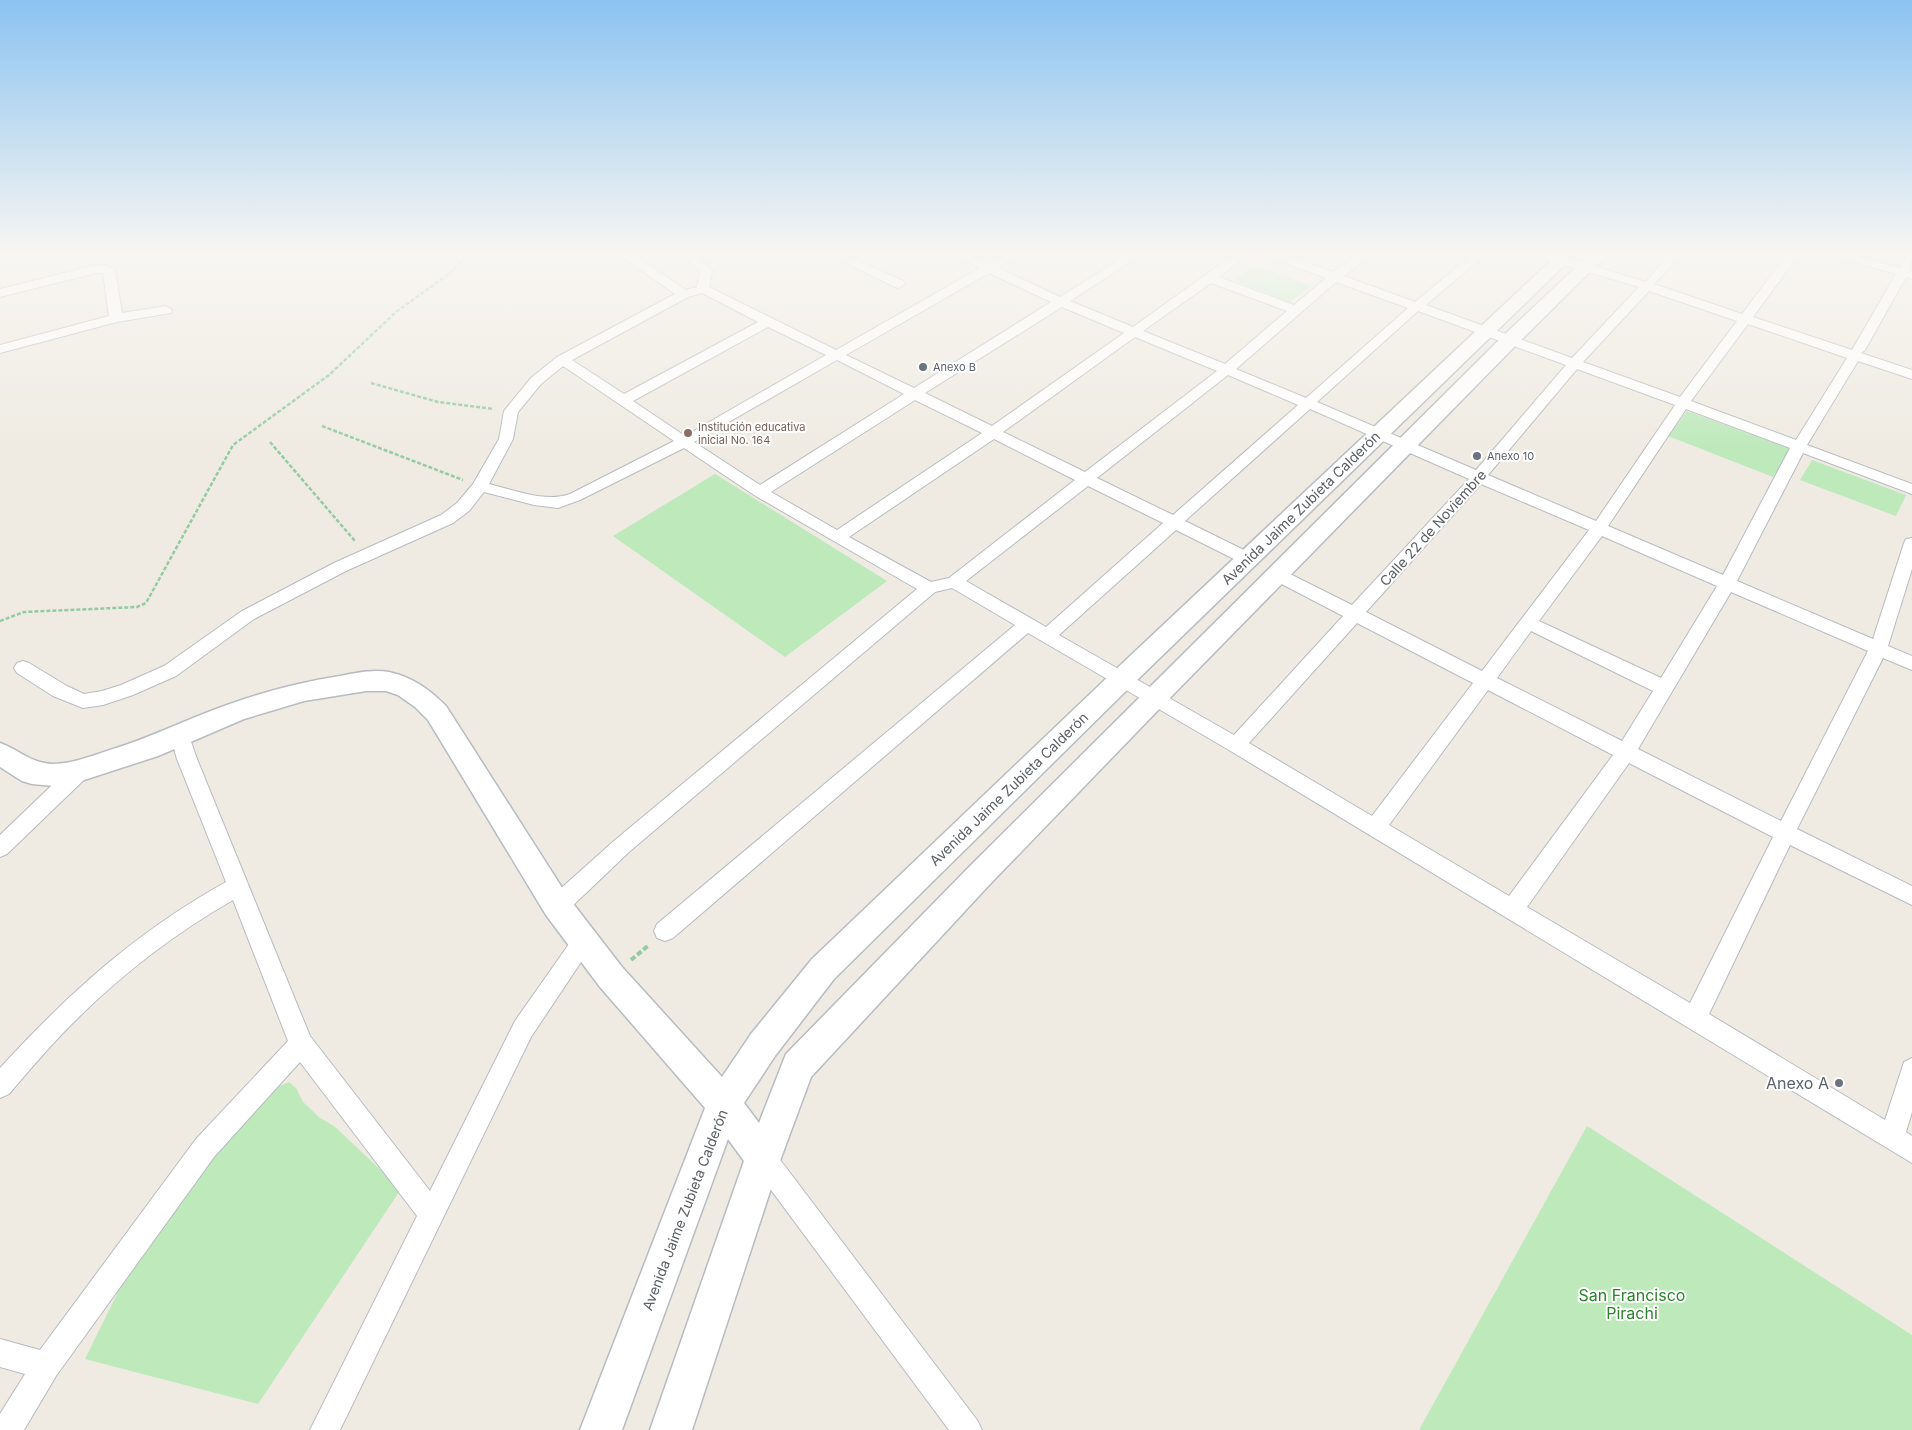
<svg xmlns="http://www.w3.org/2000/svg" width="1912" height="1430" viewBox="0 0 1912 1430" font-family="Inter,sans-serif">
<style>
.green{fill:#bde9bb}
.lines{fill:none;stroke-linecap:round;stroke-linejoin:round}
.street-casing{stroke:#b7bbc0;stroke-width:2}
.secondary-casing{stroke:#b7bcc2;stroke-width:3}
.path-far1{stroke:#94cba1;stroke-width:2.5;stroke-dasharray:4 2;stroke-linecap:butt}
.path{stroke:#94cba1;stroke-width:4;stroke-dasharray:5.5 2.5;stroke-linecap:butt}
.street{fill:#fff;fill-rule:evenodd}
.secondary{fill:#fff;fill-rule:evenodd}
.worship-dot{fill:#6b7280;stroke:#fff;stroke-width:2}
.education-dot{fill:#8d6e63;stroke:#fff;stroke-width:2}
.labels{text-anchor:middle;stroke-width:4;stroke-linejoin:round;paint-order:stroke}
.far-worship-label{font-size:11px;fill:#5b616d;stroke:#fff;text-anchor:start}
.far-education-label{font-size:11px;fill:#785e54;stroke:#fff;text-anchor:start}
.street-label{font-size:14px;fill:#5a5f64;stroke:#fff}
.near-worship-label{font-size:16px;fill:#5b616d;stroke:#fff;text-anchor:end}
.near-park-label{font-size:16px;fill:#2b832b;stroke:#fff}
</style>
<rect width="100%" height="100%" fill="#efebe2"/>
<g class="green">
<polygon points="1256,265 1311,286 1290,302 1234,280"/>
<polygon points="1687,411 1791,449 1773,477 1668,436"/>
<polygon points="1812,460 1906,495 1896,516 1800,480"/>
<polygon points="715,474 887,581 785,657 613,536"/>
<polygon points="289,1082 296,1088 303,1102 320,1118 334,1126 401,1189 258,1404 85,1359 118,1292 189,1185 275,1088"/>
<polygon points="1587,1126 1912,1335 1912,1430 1419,1430"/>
</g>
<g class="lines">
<g class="street-casing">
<g id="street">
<path d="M617 253H631L686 290 697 287 700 272 682 253H695L712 271 709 287 836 350 980 268 951 253H967L988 263 1006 253H1021L998 268 1060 297 1130 253H1144L1070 301 1133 327 1236 253H1250L1219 277 1294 305 1326 278 1265 256 1263 253H1281L1333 272 1359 253H1373L1344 276 1415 302 1474 253H1487L1426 305 1572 358 1639 287 1534 256 1532 253H1551L1646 282 1670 253H1683L1654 284 1742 314 1788 253H1800L1753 317 1852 350 1896 274 1834 256 1832 253H1851L1900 268 1908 254 1912 253 1910 271H1912V279L1906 277 1865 350 1861 353 1912 370V379L1858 361 1807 445 1912 484V494L1803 453 1737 581 1873 639 1904 543 1906 539 1912 538V569L1888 646 1912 656V670L1883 658 1797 829 1912 886V905L1790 845 1709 1014 1885 1120 1904 1062 1912 1058V1112L1906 1132 1912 1136V1163L1229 750 1028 633 673 938 665 941 657 938 654 931 657 924 1015 625 952 588 935 592 629 852 565 913 557 916 549 913 546 906 549 899 615 840 917 589 754 495 684 448 580 500 558 508 534 505 484 492 469 511 453 523 346 571 254 619 176 676 133 695 103 705 83 708 53 696 17 673 14 668 17 663 23 661 29 663 67 686 84 694 102 691 121 685 164 666 242 611 334 563 441 515 457 503 473 484 499 439 504 411 531 378 557 357 675 294ZM989 273 1051 302 914 388 846 355ZM1336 282 1408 308 1306 398 1236 369ZM1211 283 1287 311 1225 364 1143 331ZM1649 291 1737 321 1680 397 1583 362ZM702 293 758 322 624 394 572 360 688 297ZM1062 307 1124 333 992 426 925 393ZM1418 311 1566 365 1476 470 1317 402ZM1748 324 1847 358 1796 440 1691 401ZM768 327 826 355 685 436 633 401ZM1135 337 1217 371 1085 472 1003 432ZM837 360 904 394 760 485 694 442ZM563 366 674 441 570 494C544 503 515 490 489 484L513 439 518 412 541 384ZM1577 369 1675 405 1596 521 1488 475ZM1228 375 1298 405 1173 515 1097 478ZM915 400 982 433 837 530 771 492ZM1310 409 1469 479 1352 605 1284 571 1278 569 1272 571 1270 575 1272 579 1343 616 1234 735 1059 635 1176 530 1242 563 1248 565 1254 563 1256 559 1254 555 1185 521ZM1686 409 1790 448 1723 575 1608 526ZM994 439 1075 480 949 578 931 582 849 537ZM1481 484 1589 530 1482 671 1366 612ZM1088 486 1163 523 1046 627 966 581ZM1602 536 1717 586 1661 678 1539 621ZM1731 592 1868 651 1781 821 1638 749ZM1357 623 1473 683 1372 816 1249 743ZM1531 631 1653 691 1622 741 1497 678ZM1488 690 1613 755 1509 896 1389 825ZM1629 763 1773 837 1690 1003 1527 907Z"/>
<polygon points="825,253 841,253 903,281 905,284 899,288 895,287"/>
<polygon points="96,265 109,266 115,270 122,313 166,306 172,310 171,313 117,322 0,353 0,345 109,316 103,273 96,273 0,297 0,289"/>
<path d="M180 728 187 730 197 759 310 1036 430 1191 515 1021 576 934 584 931 592 934 595 941 531 1037 340 1430H310L417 1216 300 1062 214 1157 56 1376 24 1430H0V1414L25 1374 0 1367V1339L40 1350 196 1139 288 1041 233 900C170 936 112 982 62 1034 43 1054 26 1074 9 1094L0 1098V1068C69 993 136 932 226 882L177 759 170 735 173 730Z"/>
<polygon points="81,762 88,764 91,770 88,776 7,854 0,857 0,835 74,764"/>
<polygon points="763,1145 772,1149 977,1420 982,1430 949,1430 754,1167 750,1158 754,1149"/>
</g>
</g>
<g class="secondary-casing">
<path id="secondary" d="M1559 253H1577L1131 686 834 979 775 1056 744 1103 759 1123 786 1054 971 865 1502 337 1591 253H1609L1516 345 1163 705 991 883 811 1077 781 1158 692 1430H650L744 1161 728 1139 622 1430H580L705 1108 600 987 546 915 428 720 415 707 398 695 386 691H366L304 701 244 719 158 756 81 781 54 786 32 784 22 781 0 767V743C19 750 31 763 52 764 71 764 92 756 110 750 150 738 187 719 227 705 263 692 301 682 340 676 355 673 373 669 389 672 412 677 429 689 446 706L568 897 622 967 722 1077 751 1034 812 959 1113 672Z"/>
</g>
<g class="path-far1">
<polyline points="371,383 438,402 493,409"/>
<polyline points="322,426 463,480"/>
<polyline points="270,442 355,541"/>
<polyline points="0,621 24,612 137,607 146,603 233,445 329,375 396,312 450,273 469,253"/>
</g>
<polyline class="path" points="631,960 649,945"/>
<use href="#street" class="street"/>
<use href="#secondary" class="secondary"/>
</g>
<linearGradient id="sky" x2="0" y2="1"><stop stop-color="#8cc3f1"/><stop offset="0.56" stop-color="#f8f6f2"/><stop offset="1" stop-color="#f8f6f2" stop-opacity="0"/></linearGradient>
<rect width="1912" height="453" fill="url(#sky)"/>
<g class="worship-dot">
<circle cx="923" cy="367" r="5"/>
<circle cx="1477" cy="456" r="5"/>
<circle cx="1839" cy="1083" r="5"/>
</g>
<circle class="education-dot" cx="688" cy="433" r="5"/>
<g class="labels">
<g class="far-worship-label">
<text x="933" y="371">Anexo B</text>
<text x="1487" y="460">Anexo 10</text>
</g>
<g class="far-education-label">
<text x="698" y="431">Institución educativa<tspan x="698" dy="13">inicial No. 164</tspan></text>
</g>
<g class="street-label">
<text transform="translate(1301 508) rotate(-44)" y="5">Avenida Jaime Zubieta Calderón</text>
<text transform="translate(1433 528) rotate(-48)" y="5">Calle 22 de Noviembre</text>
<text transform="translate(1009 789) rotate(-44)" y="5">Avenida Jaime Zubieta Calderón</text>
<text transform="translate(685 1210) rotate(-69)" y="5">Avenida Jaime Zubieta Calderón</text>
</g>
<g class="near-worship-label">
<text x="1829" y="1089">Anexo A</text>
</g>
<g class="near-park-label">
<text x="1632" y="1301">San Francisco<tspan x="1632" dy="18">Pirachi</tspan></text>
</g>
</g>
</svg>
